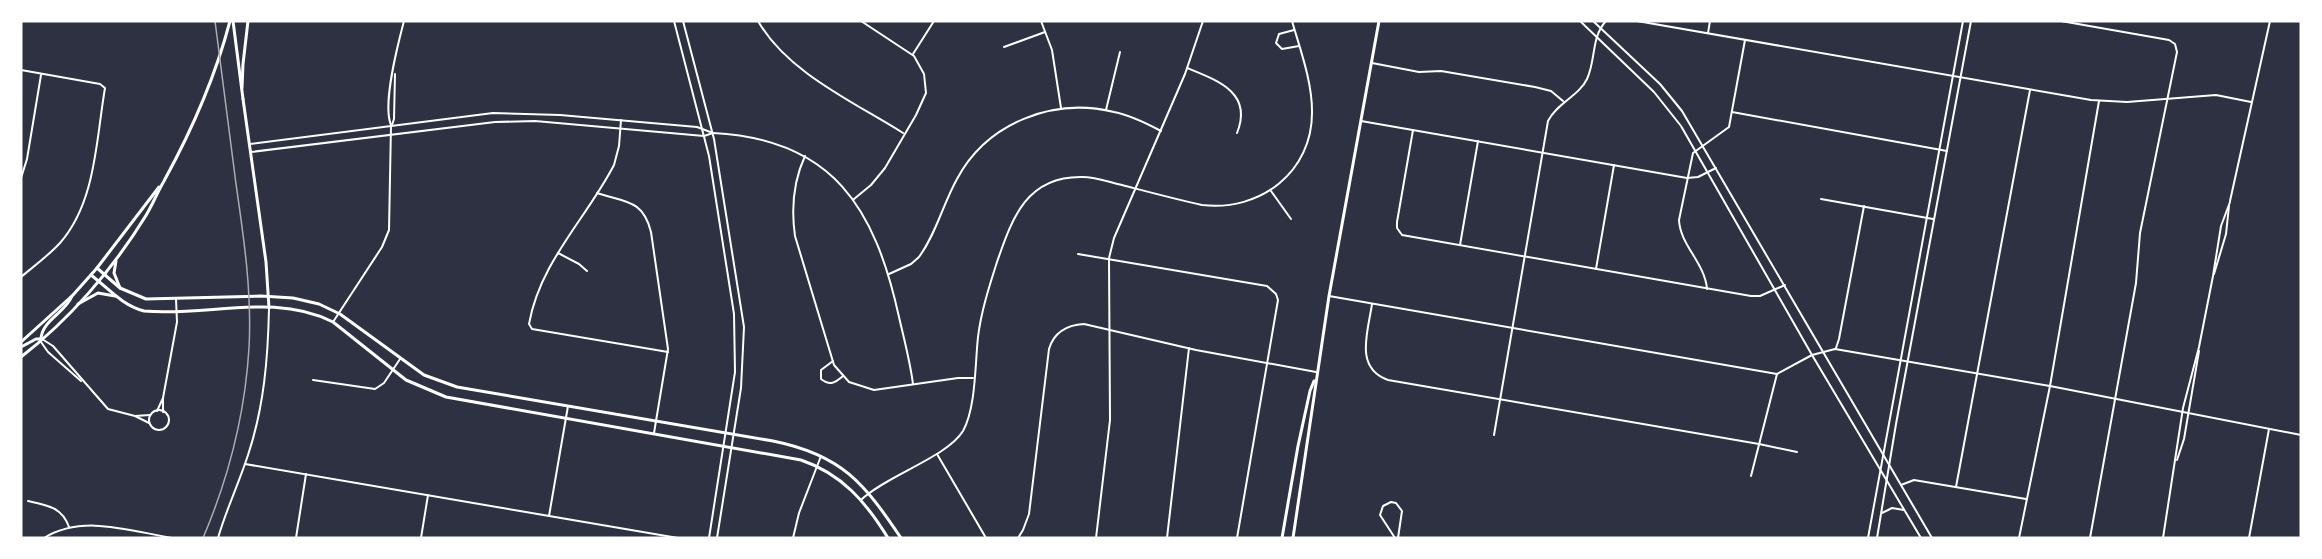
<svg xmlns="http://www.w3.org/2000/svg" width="2322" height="559" viewBox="0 0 2322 559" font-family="Ubuntu,sans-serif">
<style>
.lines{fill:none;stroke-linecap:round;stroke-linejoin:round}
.minor{stroke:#fff;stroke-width:2}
.tertiary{stroke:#fff;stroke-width:2}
.secondary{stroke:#fff;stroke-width:3}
.primary{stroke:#fff;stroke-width:3}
.rail{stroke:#abadb3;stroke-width:1.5}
</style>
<rect width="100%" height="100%" fill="#2d3142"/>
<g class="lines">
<g class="minor">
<path d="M758 21C788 73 854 102 903 133"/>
<polyline points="1041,21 1052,50 1061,108"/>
<polyline points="1637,21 2091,100 2127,102 2216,95 2251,102"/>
<polyline points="2061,21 2169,40 2175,44 2177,52 2140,233 2136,283 2090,538"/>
<polyline points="1294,30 1279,34 1276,43 1282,49 1299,46"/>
<polyline points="1708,33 1710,21"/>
<polyline points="1004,47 1045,32"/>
<polyline points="913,54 934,21"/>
<polyline points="1372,63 1419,72 1441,71 1535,87 1551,91 1563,101"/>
<path d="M1187 68C1219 81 1253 93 1237 133"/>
<path d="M21 70 100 84 105 88C96 140 96 202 60 243 48 256 34 266 21 277"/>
<polyline points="1106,110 1120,52"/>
<polyline points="1732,112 1947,151"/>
<path d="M621 120 619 146 614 165C586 219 540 262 529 324L532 329 668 352"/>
<polyline points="1361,121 1687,178 1698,177 1716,168"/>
<polyline points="1413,130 1397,222 1397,228 1402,235 1751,296 1760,296 1785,285"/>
<path d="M713 133C833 139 875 208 899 317 904 339 910 361 913 384"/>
<path d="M805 156C793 182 791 208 795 236L834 365 849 382 874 390 958 378H973"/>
<polyline points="21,178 27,159 41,75"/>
<polyline points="1271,191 1291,219"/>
<path d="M597 193C624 202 643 199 651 232L668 349 654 433"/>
<polyline points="854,199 871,185 885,168 916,115 926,93 924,74 914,56 861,21"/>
<polyline points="1821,199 1933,219"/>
<polyline points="1460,245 1478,141"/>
<polyline points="558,253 579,264 587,271"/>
<polyline points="1078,254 1267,286 1276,294 1278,300 1237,538"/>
<polyline points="1596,269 1614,165"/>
<path d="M889 274 911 264 919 257C936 234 943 204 957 179 987 123 1053 97 1114 112 1130 115 1146 123 1161 131"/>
<path d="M1707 289C1705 263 1680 245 1679 220L1693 153 1729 127 1745 40"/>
<polyline points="1329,296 1777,374"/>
<path d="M1372 304C1368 332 1354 368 1388 380L1759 444 1797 452"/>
<polyline points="42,339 53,346 108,409 135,416 150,415"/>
<polyline points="41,342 48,352 81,381"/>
<polyline points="1836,348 1839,339 1864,206"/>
<path d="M833 361 821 370V379C830 386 835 383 843 376"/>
<polyline points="313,380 375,389 384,383 400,359"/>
<circle cx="159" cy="420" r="10"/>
<polyline points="157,411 163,398"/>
<polyline points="163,412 163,398 177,322 176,299"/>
<polyline points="135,416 149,423"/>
<path d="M1494 435 1548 121C1557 103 1579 96 1587 79 1596 60 1591 37 1606 21"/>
<polyline points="937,454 986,538"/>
<polyline points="245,464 678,538"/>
<polyline points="1751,476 1777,374 1812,355 1835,349 2050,386 2301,435"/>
<polyline points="1901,485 1914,480 2026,499"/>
<polyline points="1956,487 2030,90"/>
<path d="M862 499C888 475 947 457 963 431 976 408 975 364 978 337 981 312 989 287 997 262 1012 219 1026 176 1082 177 1096 177 1109 182 1122 185 1149 192 1175 199 1202 205 1260 212 1313 172 1312 111 1312 81 1300 49 1292 21"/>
<path d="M28 501C47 505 62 507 69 527"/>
<polyline points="549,516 568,406"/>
<path d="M44 538C83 514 130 531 172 538"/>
<polyline points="296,538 306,474"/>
<polyline points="421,538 428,495"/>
<polyline points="793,538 799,513 821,456"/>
<path d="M1018 538 1023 530 1029 514 1049 349C1054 332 1067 325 1084 324L1196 350 1316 372"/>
<polyline points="1096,538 1110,420 1109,258 1114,238 1185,74 1203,21"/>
<polyline points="1167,538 1189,348"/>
<polyline points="1395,538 1380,515 1383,506 1391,502 1396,503 1402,511 1398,538"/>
<polyline points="2019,538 2050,386 2099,101"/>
<polyline points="2249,538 2269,429"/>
</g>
<g class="tertiary">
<polyline points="674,21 709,156 734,314 735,372 709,538"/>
<polyline points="683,21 714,139 744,327 741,388 717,538"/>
<polyline points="1580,21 1654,92 1681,126 1812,355 1921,538"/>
<polyline points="1593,21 1660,84 1682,111 1932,538"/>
<polyline points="392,125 394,119 395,74"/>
<polyline points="250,144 493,113 560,115 697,127 713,133"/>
<polyline points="251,152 495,122 535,121 704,136 713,133"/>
<polyline points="2230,201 2270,21"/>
<polyline points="2214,274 2226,234 2229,206"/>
<path d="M333 322 382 247 389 230 391 125C382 104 398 44 404 21"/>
<polyline points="2177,460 2184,439 2199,351"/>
<polyline points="1882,513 1892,508 1904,510"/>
<path d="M218 538C226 510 239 483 248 455 264 407 268 358 269 308"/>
<polyline points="1868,538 1963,21"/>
<polyline points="1877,538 1896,424 1971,21"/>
<polyline points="2163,538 2183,408 2199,347 2213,276 2221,226 2230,202"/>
</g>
<g class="secondary">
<polyline points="243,99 266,262 269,308"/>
<path d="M97 268 120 288 146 299 261 296 293 298 319 304 340 314 424 375 457 387 773 441C842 455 864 483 901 538"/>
<path d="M91 275C109 289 122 305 144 311 207 317 274 292 333 322L406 380 446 397 801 460C842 474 866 502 888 538"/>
<polyline points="1282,538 1298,446 1310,391 1314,381"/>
<polyline points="1293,538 1329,296 1379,21"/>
</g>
<g class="primary">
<polyline points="233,21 243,99"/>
<polyline points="242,88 243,64 248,21"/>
<polyline points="116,261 114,273 120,288"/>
<polyline points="78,304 98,293 115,296"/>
<path d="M41 338C43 320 65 313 72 296"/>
<polyline points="21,342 73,295 97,268 159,187"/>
<polyline points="21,347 36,339 41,339"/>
<path d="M21 357C69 320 113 269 145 217 152 206 157 193 164 181 192 130 215 78 230 21"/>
</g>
<path class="rail" d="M203 538C229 477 245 414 249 348 252 293 244 239 236 184 229 130 222 75 215 21"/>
</g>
<rect width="2322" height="559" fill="none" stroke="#ffffff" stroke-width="45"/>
</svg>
